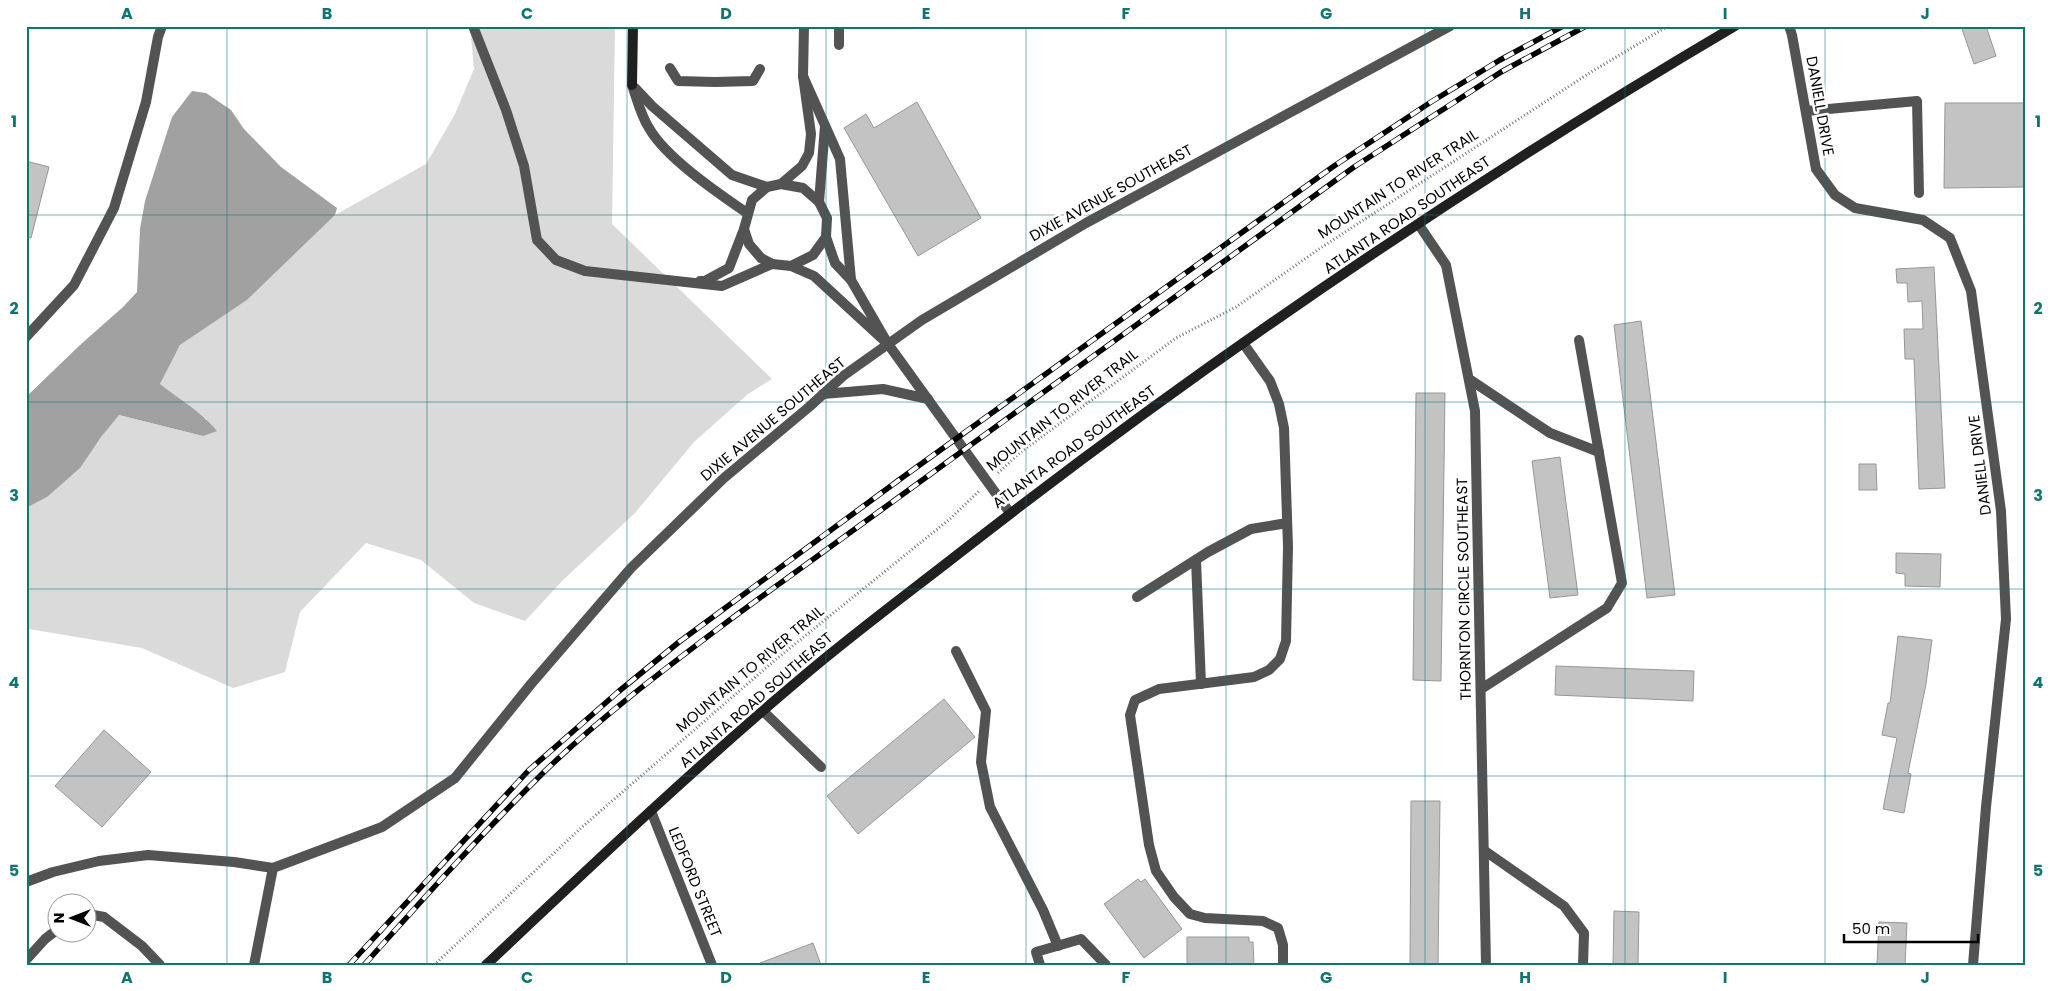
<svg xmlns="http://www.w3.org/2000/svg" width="2052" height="991" viewBox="0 0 2052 991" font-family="Poppins,sans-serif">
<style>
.green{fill:#dadada}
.water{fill:#a1a1a1}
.building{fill:#c3c3c3;stroke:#979797}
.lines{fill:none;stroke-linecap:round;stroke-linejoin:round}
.path{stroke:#757575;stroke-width:3;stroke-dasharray:1 2.5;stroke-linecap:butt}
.lane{stroke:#535353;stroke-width:10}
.street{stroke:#535353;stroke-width:10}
.secondary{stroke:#202020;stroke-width:10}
.rail-casing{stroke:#000;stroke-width:5.5}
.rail{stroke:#fff;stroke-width:4;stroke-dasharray:11;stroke-linecap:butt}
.grid{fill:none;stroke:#0f766e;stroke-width:1;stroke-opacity:0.55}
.labels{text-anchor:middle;stroke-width:5;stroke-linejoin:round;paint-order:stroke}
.street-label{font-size:15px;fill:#000;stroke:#fff}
.neatline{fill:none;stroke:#0f766e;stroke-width:2}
.grid-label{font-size:16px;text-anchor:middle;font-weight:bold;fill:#0f766e}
</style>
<rect width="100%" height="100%" fill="#fff"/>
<polygon class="green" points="470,26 615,26 612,224 772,379 748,394 694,442 635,513 563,580 525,621 474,603 421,560 366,543 300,612 285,672 233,688 142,648 29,629 26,639 26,508 47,497 119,415 203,436 207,419 160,384 180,345 247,300 335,215 426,164 455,114 474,69"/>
<path class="water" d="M192 91 206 93 231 110 244 129 281 167 337 208 335 215 247 300 180 345 160 384C179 399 202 412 217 431L203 436 119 415 101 437 80 468 47 497 26 508V397L80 345 123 307 137 292 140 229 145 201 172 117Z"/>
<g class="building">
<polygon points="1961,26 1986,26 1996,56 1974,64"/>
<polygon points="917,102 981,218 918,256 844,128 866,114 874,128"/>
<polygon points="1945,103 2026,103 2026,187 1944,188"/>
<polygon points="26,161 49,167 31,238 26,237"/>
<polygon points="1934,267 1945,488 1919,489 1914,359 1905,359 1904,329 1923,329 1922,301 1908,302 1907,283 1897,283 1896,269"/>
<polygon points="1641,321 1675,595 1647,598 1614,325"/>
<polygon points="1416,393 1445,393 1441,681 1413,680"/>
<polygon points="1560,457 1578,595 1550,598 1532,461"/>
<polygon points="1859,464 1876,464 1877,490 1859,490"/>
<polygon points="1896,553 1941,554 1940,587 1905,586 1905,574 1896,573"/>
<polygon points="1898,636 1932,640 1926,684 1908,773 1911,774 1904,813 1883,809 1897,738 1882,735 1888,703 1890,703"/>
<polygon points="1556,666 1694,671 1693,701 1555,695"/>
<polygon points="944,699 975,737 858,834 827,796"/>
<polygon points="104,730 151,772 102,827 55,786"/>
<polygon points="1411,801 1440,801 1438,965 1410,965"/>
<polygon points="1138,879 1141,882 1145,879 1182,929 1144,958 1104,904"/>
<polygon points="1614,911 1639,912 1638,965 1613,965"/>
<polygon points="1879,922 1907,923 1905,965 1877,965"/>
<polygon points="1187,937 1249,937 1249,942 1253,942 1254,965 1187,965"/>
<polygon points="813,943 821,965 760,965 760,963"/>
</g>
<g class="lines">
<g class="path">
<polyline points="998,473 1021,452 1176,338 1236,307 1319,249 1588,74 1668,26"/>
<polyline points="434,965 582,827 774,661 951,518 979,491"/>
</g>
<g class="lane">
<polyline points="473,26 506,110 524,166 537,240 556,260 585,271 722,286 772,264"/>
<polyline points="839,26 839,45"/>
<polyline points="670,68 678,81 715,82 753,81 760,69"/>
<polyline points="1806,111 1917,101 1919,193"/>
<polyline points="781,184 802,166 809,153 811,134 803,76 804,26"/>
<polyline points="819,202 825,126"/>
<polyline points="700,281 705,281 729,268 744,229"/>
<polyline points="1243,343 1270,381 1279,404 1284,428 1288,547 1286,641 1280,659 1269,670 1254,677 1159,689 1135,700 1130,715 1149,845 1156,871 1174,897 1190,914 1205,918 1263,921 1278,928 1283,945 1283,965"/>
<polyline points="1196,560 1201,684"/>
<polyline points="1137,597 1208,552 1251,529 1287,523"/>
<polyline points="956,651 986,711 981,762 990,807 1043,910 1058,946"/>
<polyline points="1481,689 1607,608 1622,583 1579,340"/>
<polyline points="763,711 821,767"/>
<polyline points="1485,851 1564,906 1584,933 1583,965"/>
</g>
<g class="street">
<polyline points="1789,26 1792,35 1816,169 1835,195 1855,208 1923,220 1950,238 1971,291 2001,511 2006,619 1986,807 1973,965"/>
<polyline points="803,76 840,159 851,280"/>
<path d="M632 85C637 99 641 116 649 128 666 158 718 193 747 213"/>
<polyline points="635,88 652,106 732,175 767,187"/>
<polyline points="1419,225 1446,265 1475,411 1486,965"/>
<polyline points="791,266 813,255 826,237"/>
<polyline points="26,337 74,285 114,208 146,102 158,37 162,26"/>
<polyline points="888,344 814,276 791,266 772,264 761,258 749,244 744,229 752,200 767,187 781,184 803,188 819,202 827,218 826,237 835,263 851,280 888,344 1010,513"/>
<polyline points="1469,379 1550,433 1599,452"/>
<polyline points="823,394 883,389 928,399"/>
<polyline points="651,811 712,965"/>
<polyline points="26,882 53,872 99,861 148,855 234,862 273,868"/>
<polyline points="88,914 104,917 142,946 160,965"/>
<polyline points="26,960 45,939 58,929"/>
<polyline points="254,965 273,868 382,827 455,778 531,684 631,568 724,478 809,407 843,376 922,320 1086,223 1450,26"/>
<polyline points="1040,965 1036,952 1081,939 1106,965"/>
</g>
<g class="secondary">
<polyline points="632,85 633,26"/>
<path d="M486 965C589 868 692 770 800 679 848 638 899 600 948 562 1198 366 1462 187 1735 26"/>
</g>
<g class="rail-casing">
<g id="rail">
<polyline points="349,965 529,770 618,692 679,642 903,477 1334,166 1431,102 1500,60 1563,26"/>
<path d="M364 965C423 899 482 833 545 771 604 714 670 665 735 616L1354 167 1501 72 1586 26"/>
</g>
</g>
<use href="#rail" class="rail"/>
</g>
<path class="grid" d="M227 26V965M427 26V965M627 26V965M826 26V965M1026 26V965M1226 26V965M1425 26V965M1625 26V965M1825 26V965M26 215H2026M26 402H2026M26 589H2026M26 776H2026"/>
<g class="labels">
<g class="street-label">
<text transform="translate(1820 106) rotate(80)" y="5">DANIELL DRIVE</text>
<text transform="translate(1398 184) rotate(-33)" y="5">MOUNTAIN TO RIVER TRAIL</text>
<text transform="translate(1111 193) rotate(-29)" y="5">DIXIE AVENUE SOUTHEAST</text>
<text transform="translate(1407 215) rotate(-34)" y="5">ATLANTA ROAD SOUTHEAST</text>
<text transform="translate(1062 410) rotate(-38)" y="5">MOUNTAIN TO RIVER TRAIL</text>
<text transform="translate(773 419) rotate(-40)" y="5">DIXIE AVENUE SOUTHEAST</text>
<text transform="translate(1074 447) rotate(-36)" y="5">ATLANTA ROAD SOUTHEAST</text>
<text transform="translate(1980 465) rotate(-97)" y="5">DANIELL DRIVE</text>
<text transform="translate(1464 589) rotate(-91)" y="5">THORNTON CIRCLE SOUTHEAST</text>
<text transform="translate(750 669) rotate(-40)" y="5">MOUNTAIN TO RIVER TRAIL</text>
<text transform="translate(756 700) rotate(-41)" y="5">ATLANTA ROAD SOUTHEAST</text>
<text transform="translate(695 882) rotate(68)" y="5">LEDFORD STREET</text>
</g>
</g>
<rect width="2052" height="991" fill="none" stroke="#ffffff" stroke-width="55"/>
<g transform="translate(72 918) rotate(270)"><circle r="24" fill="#ffffff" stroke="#999999"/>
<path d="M0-4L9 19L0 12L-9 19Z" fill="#000000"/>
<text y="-8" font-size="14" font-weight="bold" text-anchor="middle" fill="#000000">N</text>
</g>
<path d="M1844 934v8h134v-8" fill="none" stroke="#000000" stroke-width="2.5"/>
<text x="1852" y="934" font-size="15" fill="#000000" stroke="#ffffff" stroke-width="4" paint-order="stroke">50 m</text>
<rect x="28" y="28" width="1996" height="936" class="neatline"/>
<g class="grid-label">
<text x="127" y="19">A</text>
<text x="327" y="19">B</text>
<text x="527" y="19">C</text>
<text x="726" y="19">D</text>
<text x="926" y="19">E</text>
<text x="1126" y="19">F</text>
<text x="1326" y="19">G</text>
<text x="1525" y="19">H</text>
<text x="1725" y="19">I</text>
<text x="1925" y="19">J</text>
<text x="14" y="127">1</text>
<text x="2038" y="127">1</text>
<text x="14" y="314">2</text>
<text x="2038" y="314">2</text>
<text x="14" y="501">3</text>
<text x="2038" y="501">3</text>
<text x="14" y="688">4</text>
<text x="2038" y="688">4</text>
<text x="14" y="876">5</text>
<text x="2038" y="876">5</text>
<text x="127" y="983">A</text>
<text x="327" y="983">B</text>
<text x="527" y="983">C</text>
<text x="726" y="983">D</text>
<text x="926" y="983">E</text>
<text x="1126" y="983">F</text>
<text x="1326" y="983">G</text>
<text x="1525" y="983">H</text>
<text x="1725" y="983">I</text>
<text x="1925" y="983">J</text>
</g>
</svg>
